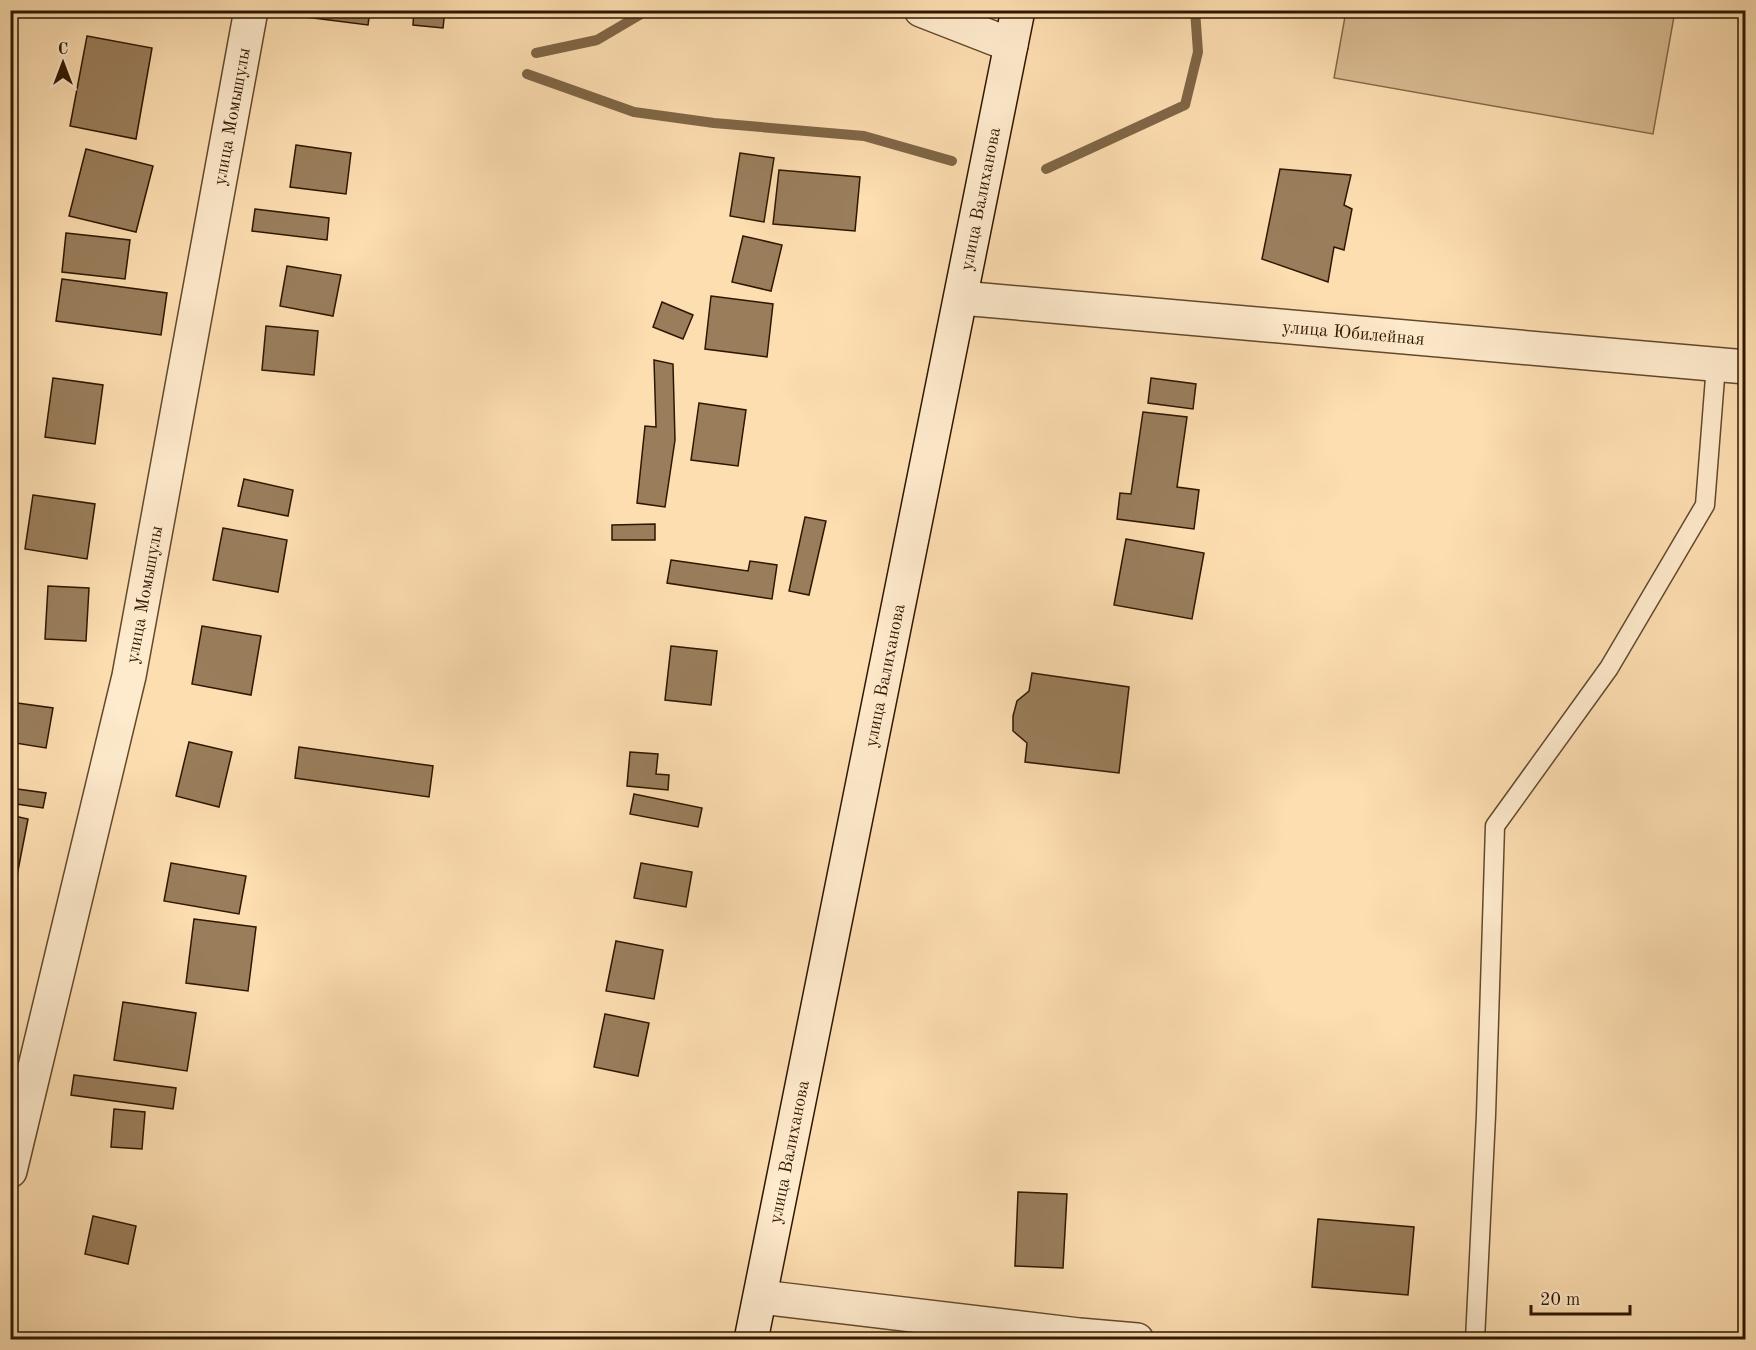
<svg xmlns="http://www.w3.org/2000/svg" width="1756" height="1350" viewBox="0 0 1756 1350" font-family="'Old Standard TT',serif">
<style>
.green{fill:#dabc93;stroke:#846a4a;stroke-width:1.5}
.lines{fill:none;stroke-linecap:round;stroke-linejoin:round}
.stream{stroke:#806646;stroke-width:10}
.building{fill:#9a7e5c;stroke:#2e1700;stroke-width:1.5}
.lane-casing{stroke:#62492c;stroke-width:21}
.street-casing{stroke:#62492c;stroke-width:36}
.secondary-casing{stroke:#2e1700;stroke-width:36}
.lane{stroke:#feeacc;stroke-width:18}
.street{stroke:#feeacc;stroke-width:33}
.secondary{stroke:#feeacc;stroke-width:33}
.labels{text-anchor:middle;stroke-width:5;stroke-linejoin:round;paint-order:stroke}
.street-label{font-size:18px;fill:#2e1700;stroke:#feeacc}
</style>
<rect width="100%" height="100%" fill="#fddeb1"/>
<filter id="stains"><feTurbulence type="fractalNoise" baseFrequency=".00333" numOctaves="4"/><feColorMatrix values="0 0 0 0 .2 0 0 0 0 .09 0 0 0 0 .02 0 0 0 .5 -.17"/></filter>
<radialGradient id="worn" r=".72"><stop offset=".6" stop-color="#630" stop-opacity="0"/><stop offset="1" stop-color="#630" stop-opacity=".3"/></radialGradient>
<polygon class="green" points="1346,11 1675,11 1653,134 1334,78"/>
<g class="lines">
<g class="stream">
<polyline points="536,53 597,40 648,10"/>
<polyline points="527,74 634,112 714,123 864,136 952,161"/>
<polyline points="1046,169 1185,105 1198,52 1195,10"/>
</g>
</g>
<g class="building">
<polygon points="299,10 370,10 368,25 298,16"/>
<polygon points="414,10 445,10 443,28 413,25"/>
<polygon points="87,36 152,48 136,139 70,126"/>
<polygon points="296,145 351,153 346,194 290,187"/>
<polygon points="86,149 153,166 136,232 69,216"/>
<polygon points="740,153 774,158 764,222 730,216"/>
<polygon points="1280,169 1351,175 1344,205 1352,209 1344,250 1334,247 1328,282 1262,259"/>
<polygon points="779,170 860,177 855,231 773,224"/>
<polygon points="255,209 329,218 327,240 252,231"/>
<polygon points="66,233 130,240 125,279 62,272"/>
<polygon points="743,236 782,245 771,291 732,282"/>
<polygon points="287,266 341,275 333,316 280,306"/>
<polygon points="62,279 167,293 161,335 56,321"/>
<polygon points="711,296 773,304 767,357 705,349"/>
<polygon points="662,302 693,315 683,339 653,327"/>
<polygon points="266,326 318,331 314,375 262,370"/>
<polygon points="654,360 673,364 675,440 665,507 637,503 645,426 656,427"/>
<polygon points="53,378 103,385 95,444 45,437"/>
<polygon points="1151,378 1196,384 1193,409 1148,403"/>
<polygon points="699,403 746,410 738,466 691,460"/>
<polygon points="1143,412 1187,417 1177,487 1199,490 1194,529 1117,519 1120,493 1131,494"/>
<polygon points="244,479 293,490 288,516 238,506"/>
<polygon points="33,495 95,504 87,559 25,549"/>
<polygon points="805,517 826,521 809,595 789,591"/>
<polygon points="655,524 655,540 612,540 612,525"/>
<polygon points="223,528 287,540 278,592 213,580"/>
<polygon points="1126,539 1204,553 1192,619 1114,605"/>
<polygon points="671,560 748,571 750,561 777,565 772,599 667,583"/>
<polygon points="48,586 89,588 86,641 45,639"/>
<polygon points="202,626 261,636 251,695 192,684"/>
<polygon points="671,646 717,651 711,705 665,700"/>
<polygon points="1032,673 1129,687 1119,773 1025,762 1027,743 1013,731 1013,716 1017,701 1029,691"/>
<polygon points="10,702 53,708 46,748 15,743 17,731 10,730"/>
<polygon points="189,742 232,752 219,807 176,796"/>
<polygon points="299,747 433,766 429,797 295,778"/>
<polygon points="630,752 658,754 656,774 669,775 668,790 627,786"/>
<polygon points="10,788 46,793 43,808 10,803"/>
<polygon points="634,794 702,808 698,827 630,814"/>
<polygon points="10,815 28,819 14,891 10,890"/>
<polygon points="171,863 246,876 239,914 164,901"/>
<polygon points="641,863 692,872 686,907 634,898"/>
<polygon points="194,919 256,927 248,991 186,983"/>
<polygon points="616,941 663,950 654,999 606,991"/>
<polygon points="123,1002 196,1013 187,1071 114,1060"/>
<polygon points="605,1014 649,1023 638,1076 594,1067"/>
<polygon points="74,1075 176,1088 173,1109 71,1095"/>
<polygon points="114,1109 145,1112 142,1149 111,1147"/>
<polygon points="1018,1192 1067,1194 1063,1268 1015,1266"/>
<polygon points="93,1216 136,1226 128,1264 85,1254"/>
<polygon points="1318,1219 1414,1227 1408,1295 1312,1287"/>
</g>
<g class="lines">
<g class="lane-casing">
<polyline id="lane" points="1475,1340 1486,1115 1495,826 1609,668 1705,505 1716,365"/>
</g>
<g class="street-casing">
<g id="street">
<polyline points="921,10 1011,45"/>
<path id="s1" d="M961 298 1746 367"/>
<path id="s2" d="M10 1171 129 676 251 10"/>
<polyline points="761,1297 1079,1335 1137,1340"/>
</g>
</g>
<g class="secondary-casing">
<g id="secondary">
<path id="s3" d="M751 1340 1018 10"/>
</g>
</g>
<use href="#lane" class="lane"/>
<use href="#street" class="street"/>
<use href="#secondary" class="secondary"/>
</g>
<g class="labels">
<g class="street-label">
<text dy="6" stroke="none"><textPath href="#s2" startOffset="1078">улица Момышулы</textPath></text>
<text dy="6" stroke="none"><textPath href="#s3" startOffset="1164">улица Валиханова</textPath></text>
<text dy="6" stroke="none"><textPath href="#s1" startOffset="394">улица Юбилейная</textPath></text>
<text dy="6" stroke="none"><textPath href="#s2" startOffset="592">улица Момышулы</textPath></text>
<text dy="6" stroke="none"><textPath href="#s3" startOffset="678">улица Валиханова</textPath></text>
<text dy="6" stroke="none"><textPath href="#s3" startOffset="192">улица Валиханова</textPath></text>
</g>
</g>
<rect width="1756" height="1350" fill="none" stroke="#fddeb1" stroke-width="36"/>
<rect x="12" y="12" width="1732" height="1326" fill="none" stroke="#2e1700" stroke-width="3"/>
<rect x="18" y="18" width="1720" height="1314" fill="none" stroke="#2e1700" stroke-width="1.5"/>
<g transform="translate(63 63)" stroke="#feeacc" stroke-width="4.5" paint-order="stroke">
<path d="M0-4.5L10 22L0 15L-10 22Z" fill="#2e1700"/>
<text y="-9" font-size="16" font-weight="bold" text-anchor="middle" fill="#2e1700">С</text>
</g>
<path d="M1531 1305v9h99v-9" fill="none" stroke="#2e1700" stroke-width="3"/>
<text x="1540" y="1305" font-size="18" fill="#2e1700" stroke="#feeacc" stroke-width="4.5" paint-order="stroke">20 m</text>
<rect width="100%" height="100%" filter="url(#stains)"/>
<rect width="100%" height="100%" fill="url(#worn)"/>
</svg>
